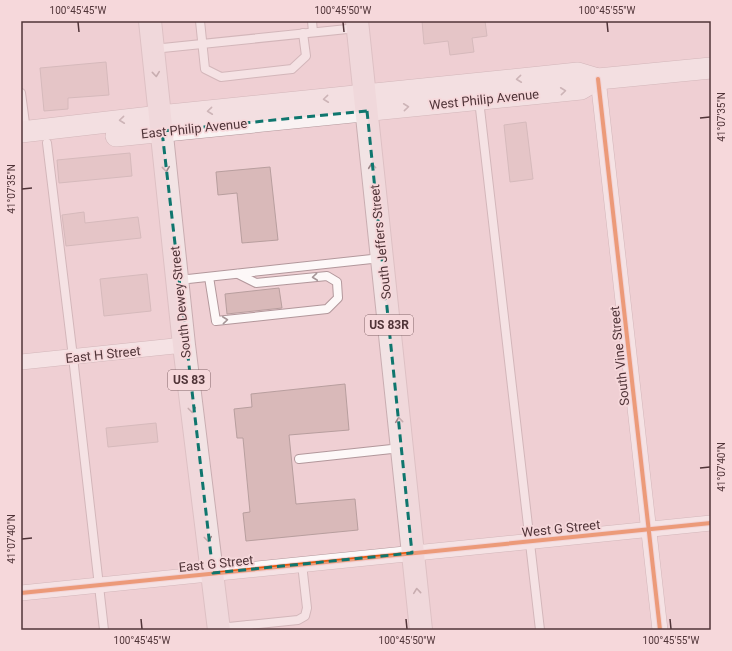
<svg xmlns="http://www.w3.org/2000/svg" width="732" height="651" viewBox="0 0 732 651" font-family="Roboto,sans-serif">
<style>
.building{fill:#d9b9b9;stroke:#b89e9e}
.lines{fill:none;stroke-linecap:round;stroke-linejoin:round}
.lane-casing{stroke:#b2979b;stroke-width:10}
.street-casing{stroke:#b2979b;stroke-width:16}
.secondary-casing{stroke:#b2979b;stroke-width:22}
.highway-casing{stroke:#c9adb1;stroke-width:24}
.lane{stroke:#fdf8f8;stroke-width:8}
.street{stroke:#fdf8f8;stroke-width:15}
.secondary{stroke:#f9f2f2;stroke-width:21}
.highway{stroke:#f2e3e4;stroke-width:22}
.cycleway-casing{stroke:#f6d8db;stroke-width:6}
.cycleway{stroke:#e8590c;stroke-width:4}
.oneway{stroke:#998385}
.oneway2{stroke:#a49395}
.oneway3{stroke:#a69698}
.marked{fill:none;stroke:#0f766e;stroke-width:3;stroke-dasharray:8 5;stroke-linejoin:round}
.ticks{fill:none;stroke:#503438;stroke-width:1.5}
.labels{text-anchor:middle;stroke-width:3.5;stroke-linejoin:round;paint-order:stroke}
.shield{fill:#f6d8db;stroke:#826569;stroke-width:1}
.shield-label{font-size:12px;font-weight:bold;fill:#503438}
.street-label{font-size:13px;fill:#503438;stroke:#f6d8db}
.neatline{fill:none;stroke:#503438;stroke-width:1.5}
.ticks-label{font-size:10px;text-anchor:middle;fill:#503438}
</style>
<rect width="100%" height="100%" fill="#efcfd3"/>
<g class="building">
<polygon points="422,21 485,21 487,36 472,38 474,52 450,55 448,41 424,44"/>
<polygon points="106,62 109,95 68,98 68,109 44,111 40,68"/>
<polygon points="526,122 533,179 510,182 504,125"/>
<polygon points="130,153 132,176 59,183 57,160"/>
<polygon points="270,167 278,240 242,243 237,193 218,195 216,172"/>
<polygon points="84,212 85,223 138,217 141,238 66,246 62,215"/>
<polygon points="147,274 151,311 104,316 100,279"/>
<polygon points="279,288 282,308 227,314 225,294"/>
<polygon points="345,384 349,430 289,435 296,504 355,499 358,530 246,541 243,513 250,512 243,438 237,438 234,409 252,407 251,394"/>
<polygon points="156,423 158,442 108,447 106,428"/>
</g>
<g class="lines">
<g class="lane-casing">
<g id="lane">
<polyline points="200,21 205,69 221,77 292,69 306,56 303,33"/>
<polyline points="312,21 313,32"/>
<polyline points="153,49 357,28"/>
<polyline points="21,93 26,131"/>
<polyline points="479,100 540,630"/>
<polyline points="47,143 73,357 104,630"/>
<polyline points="209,277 216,321 327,309 338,298 337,282 327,276 256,283 238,274"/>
<polyline points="179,280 381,258"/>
<polyline points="299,459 401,448"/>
<polyline points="219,628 248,625"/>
<polyline points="249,630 248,625 298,620 305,616 307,608 302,564"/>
</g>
</g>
<g class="street-casing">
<g id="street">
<polyline points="598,79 660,630"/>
<polyline points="21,362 184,345"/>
<polyline points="21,593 711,523"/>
</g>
</g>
<g class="secondary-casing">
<g id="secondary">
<polyline points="21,132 160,116 578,73 598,79 711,68"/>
<polyline points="116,136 581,89 598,79"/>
</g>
</g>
<g class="highway-casing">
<g id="highway">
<polyline points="150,21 184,345 219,630"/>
<polyline points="357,21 421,630"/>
</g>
</g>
<use href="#lane" class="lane"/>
<use href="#street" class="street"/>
<use href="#secondary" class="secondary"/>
<use href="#highway" class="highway"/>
<g class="cycleway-casing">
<g id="cycleway">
<polyline points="598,79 660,630"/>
<polyline points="21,593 711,523"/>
</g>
</g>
<use href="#cycleway" class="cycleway"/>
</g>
<defs><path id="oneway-chevron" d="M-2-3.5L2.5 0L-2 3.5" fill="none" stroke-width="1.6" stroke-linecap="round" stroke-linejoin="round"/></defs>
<g class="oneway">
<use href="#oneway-chevron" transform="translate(156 74) rotate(84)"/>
<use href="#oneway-chevron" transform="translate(372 166) rotate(-95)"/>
<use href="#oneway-chevron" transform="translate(166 169) rotate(84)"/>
<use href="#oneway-chevron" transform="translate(192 410) rotate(83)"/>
<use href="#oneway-chevron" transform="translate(399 420) rotate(-96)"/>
<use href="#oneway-chevron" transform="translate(208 539) rotate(83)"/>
<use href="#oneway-chevron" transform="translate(417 591) rotate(-96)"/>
</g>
<g class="oneway2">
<use href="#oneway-chevron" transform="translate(519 79) rotate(174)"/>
<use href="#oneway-chevron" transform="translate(563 91) rotate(-6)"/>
<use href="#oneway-chevron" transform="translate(326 99) rotate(174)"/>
<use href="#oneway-chevron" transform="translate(406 107) rotate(-6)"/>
<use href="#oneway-chevron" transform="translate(210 111) rotate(174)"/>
<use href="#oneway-chevron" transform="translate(122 120) rotate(174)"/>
</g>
<g class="oneway3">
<use href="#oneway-chevron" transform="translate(315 277) rotate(174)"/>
<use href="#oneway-chevron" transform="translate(225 320) rotate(-6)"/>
</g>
<path d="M0 0H732V651H0ZM367 111 412 553 213 573 162 131Z" fill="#efcfd3" fill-opacity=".55" fill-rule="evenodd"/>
<path class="marked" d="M367 111 412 553 213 573 162 131Z"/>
<path class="ticks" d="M78 22 79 32M343 22 344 32M607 22 608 32M700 118 710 117M22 189 32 188M700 468 710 467M22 539 32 538M141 619 142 629M406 619 407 629M670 619 671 629"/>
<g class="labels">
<g class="shield">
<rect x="365" y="315" width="48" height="20" rx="3"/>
<rect x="168" y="370" width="42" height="20" rx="3"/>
</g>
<g class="shield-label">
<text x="389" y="329">US 83R</text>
<text x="189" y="384">US 83</text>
</g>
<g class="street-label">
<text transform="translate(484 99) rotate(-6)" y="5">West Philip Avenue</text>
<text transform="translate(194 128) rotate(-6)" y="5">East Philip Avenue</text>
<text transform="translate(380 242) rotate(-96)" y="5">South Jeffers Street</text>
<text transform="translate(180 302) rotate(-96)" y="5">South Dewey Street</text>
<text transform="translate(103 354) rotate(-6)" y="5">East H Street</text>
<text transform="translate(619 356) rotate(-96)" y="5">South Vine Street</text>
<text transform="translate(561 528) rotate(-6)" y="5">West G Street</text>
<text transform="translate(216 563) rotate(-6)" y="5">East G Street</text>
</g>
</g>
<rect width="732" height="651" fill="none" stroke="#f6d8db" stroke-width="44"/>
<rect x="22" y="22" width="688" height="607" class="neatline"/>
<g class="ticks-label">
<text x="78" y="14">100°45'45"W</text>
<text x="343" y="14">100°45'50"W</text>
<text x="607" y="14">100°45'55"W</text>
<text transform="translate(721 117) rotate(-90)" y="4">41°07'35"N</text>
<text transform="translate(11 189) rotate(-90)" y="4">41°07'35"N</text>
<text transform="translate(721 467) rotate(-90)" y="4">41°07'40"N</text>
<text transform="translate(11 539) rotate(-90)" y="4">41°07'40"N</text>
<text x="142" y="644">100°45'45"W</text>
<text x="407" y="644">100°45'50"W</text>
<text x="671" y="644">100°45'55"W</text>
</g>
</svg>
